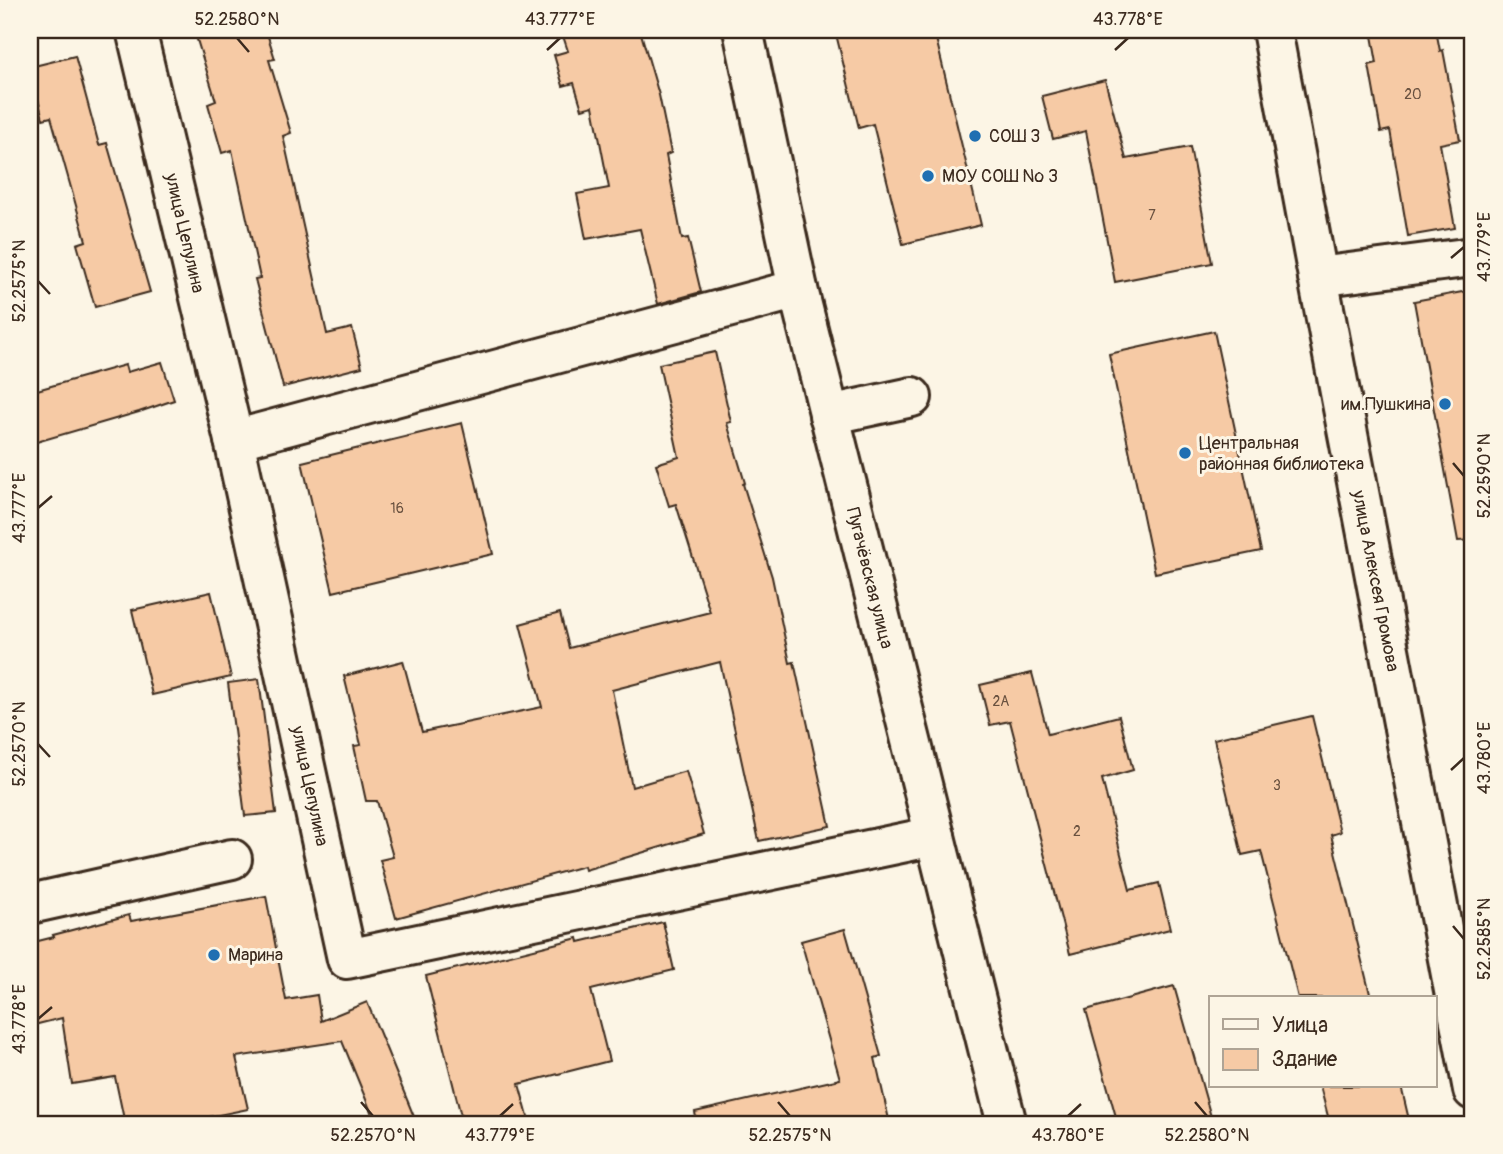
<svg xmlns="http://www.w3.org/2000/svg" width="1503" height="1154" viewBox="0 0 1503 1154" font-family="Pangolin,sans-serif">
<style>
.building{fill:#f6caa5;stroke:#3b2a1e;stroke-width:2}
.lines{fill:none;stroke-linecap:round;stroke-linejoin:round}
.minor-casing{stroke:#3b2a1e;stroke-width:44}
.minor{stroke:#fcf5e5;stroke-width:38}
.ticks{fill:none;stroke:#3b2a1e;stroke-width:2.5}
.poi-dot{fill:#1f6fb2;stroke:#fcf5e5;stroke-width:2.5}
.labels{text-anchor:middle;stroke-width:6;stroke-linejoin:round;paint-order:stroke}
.number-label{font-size:14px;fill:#6a5240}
.poi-label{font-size:18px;fill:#3b2a1e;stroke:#fcf5e5;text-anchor:start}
.street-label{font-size:18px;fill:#3b2a1e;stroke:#fcf5e5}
.neatline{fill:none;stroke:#3b2a1e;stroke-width:2.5}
.ticks-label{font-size:18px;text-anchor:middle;fill:#3b2a1e}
</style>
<rect width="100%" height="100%" fill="#fcf5e5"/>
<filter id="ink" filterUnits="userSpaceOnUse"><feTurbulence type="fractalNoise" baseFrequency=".0143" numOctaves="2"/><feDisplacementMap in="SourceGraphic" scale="14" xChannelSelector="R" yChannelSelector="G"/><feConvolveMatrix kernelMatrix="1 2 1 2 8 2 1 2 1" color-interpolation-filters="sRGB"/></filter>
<g filter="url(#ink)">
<g class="building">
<polygon points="194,30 266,30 275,59 269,60 291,133 283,136 327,334 352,328 362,367 283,387 255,279 260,278 232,150 222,153 208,104 216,101"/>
<polygon points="561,30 640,30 659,95 671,153 666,155 682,239 688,238 701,292 658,304 640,229 586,239 577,194 609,188 593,106 582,109 574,83 563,86 554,55 568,51"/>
<polygon points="835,30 934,30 981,225 903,244 873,124 859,128"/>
<polygon points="1371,30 1436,30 1440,51 1443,50 1460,140 1440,144 1455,228 1408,236 1390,130 1381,132 1369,65 1377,63"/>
<polygon points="75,56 99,145 107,143 150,292 95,307 77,244 86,241 51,117 43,119 30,67"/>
<polygon points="1105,80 1126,159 1190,147 1212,263 1115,282 1086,131 1053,139 1042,96"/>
<polygon points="1473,290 1473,540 1458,541 1414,301"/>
<polygon points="1214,331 1261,551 1155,573 1109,354"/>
<polygon points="715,352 731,422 727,423 745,483 743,484 772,577 790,663 794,662 830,826 759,841 720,662 612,690 632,787 686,771 704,834 585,870 584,866 396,918 380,860 393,857 377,801 366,801 354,746 361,745 344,676 403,661 422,732 542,707 520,624 560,613 569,648 710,612 676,504 669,506 656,464 679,457 659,364"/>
<polygon points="162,362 174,400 139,412 30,444 30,392 125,365 127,372"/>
<polygon points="462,423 493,554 333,592 302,462"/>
<polygon points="211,592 231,677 152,695 132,610"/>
<polygon points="1032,673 1048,734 1119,716 1133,770 1102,779 1130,890 1159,883 1170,929 1070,954 1010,721 990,725 980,685"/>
<polygon points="259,679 276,813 245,816 228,683"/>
<polygon points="1312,716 1340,832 1331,835 1371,998 1298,998 1261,851 1242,855 1214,739"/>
<polygon points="266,896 286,1000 317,995 321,1021 367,1002 417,1124 376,1124 342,1041 236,1057 248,1109 175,1124 125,1124 115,1077 72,1084 62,1018 30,1026 30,943 54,937 53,935 129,915 131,921"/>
<polygon points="663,922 674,970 591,990 609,1061 519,1084 530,1124 463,1124 426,976 578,938 579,942"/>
<polygon points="845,929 881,1056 875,1058 890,1124 697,1124 695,1112 840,1079 801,941"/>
<polygon points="1174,986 1213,1124 1118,1124 1086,1010"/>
<polygon points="1320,1086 1401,1086 1410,1124 1330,1124"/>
</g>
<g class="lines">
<g class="minor-casing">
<g id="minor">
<polyline points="136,30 234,440 347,959 935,836"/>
<polyline points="743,30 798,289 1007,1124"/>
<polyline points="1272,30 1318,277 1473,1090"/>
<polyline points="1318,277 1473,257"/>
<polyline points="829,415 912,397"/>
<polyline points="234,440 798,289"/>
<polyline points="30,904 232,859"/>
</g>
</g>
<use href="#minor" class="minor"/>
</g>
</g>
<path class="ticks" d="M237 38 249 52M547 50 560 38M1115 50 1128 38M1451 258 1464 247M38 281 50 294M1453 463 1464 476M38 508 52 496M38 744 50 757M1451 770 1464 758M1453 926 1464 939M38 1019 52 1007M361 1102 373 1116M778 1102 790 1116M1195 1102 1207 1116M500 1116 513 1104M1068 1116 1081 1104"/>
<g class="poi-dot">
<circle cx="975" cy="136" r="7"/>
<circle cx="928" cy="176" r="7"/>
<circle cx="1445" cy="404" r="7"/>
<circle cx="1185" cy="453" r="7"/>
<circle cx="214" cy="955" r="7"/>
</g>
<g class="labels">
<g class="number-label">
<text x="1413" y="99">20</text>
<text x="1152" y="220">7</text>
<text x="397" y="513">16</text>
<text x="1001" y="706">2А</text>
<text x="1277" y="790">3</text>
<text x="1077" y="836">2</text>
</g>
<g class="poi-label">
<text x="989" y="142">СОШ 3</text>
<text x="942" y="182">МОУ СОШ № 3</text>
<text x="1431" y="410" text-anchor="end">им.Пушкина</text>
<text x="1199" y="449">Центральная<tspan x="1199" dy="21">районная библиотека</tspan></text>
<text x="228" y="961">Марина</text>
</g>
<g class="street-label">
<text transform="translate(185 233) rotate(77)" y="6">улица Цепулина</text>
<text transform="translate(870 578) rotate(76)" y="6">Пугачёвская улица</text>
<text transform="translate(1376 581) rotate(79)" y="6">улица Алексея Громова</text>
<text transform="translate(310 786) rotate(78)" y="6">улица Цепулина</text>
</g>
</g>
<rect width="1503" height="1154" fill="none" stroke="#fcf5e5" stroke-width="77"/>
<rect x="1209" y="996" width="228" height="91" fill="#fcf5e5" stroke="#afa495" stroke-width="2"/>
<rect x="1223" y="1019" width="35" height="10" fill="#fcf5e5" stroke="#afa495" stroke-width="2"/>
<text x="1272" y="1032" font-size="21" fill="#3b2a1e">Улица</text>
<rect x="1223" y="1049" width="35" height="21" fill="#f6caa5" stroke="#afa495" stroke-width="2"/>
<text x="1272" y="1066" font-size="21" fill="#3b2a1e">Здание</text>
<rect x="38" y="38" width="1426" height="1078" class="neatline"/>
<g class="ticks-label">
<text x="237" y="25">52.2580°N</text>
<text x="560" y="25">43.777°E</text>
<text x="1128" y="25">43.778°E</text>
<text transform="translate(1484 247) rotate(-90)" y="6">43.779°E</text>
<text transform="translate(19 281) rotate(-90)" y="6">52.2575°N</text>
<text transform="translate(1484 476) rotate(-90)" y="6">52.2590°N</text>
<text transform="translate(19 508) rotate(-90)" y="6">43.777°E</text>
<text transform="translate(19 744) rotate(-90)" y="6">52.2570°N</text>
<text transform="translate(1484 758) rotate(-90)" y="6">43.780°E</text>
<text transform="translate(1484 939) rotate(-90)" y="6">52.2585°N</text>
<text transform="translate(19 1019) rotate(-90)" y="6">43.778°E</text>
<text x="373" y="1141">52.2570°N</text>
<text x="500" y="1141">43.779°E</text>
<text x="790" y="1141">52.2575°N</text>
<text x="1068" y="1141">43.780°E</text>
<text x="1207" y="1141">52.2580°N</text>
</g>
</svg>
